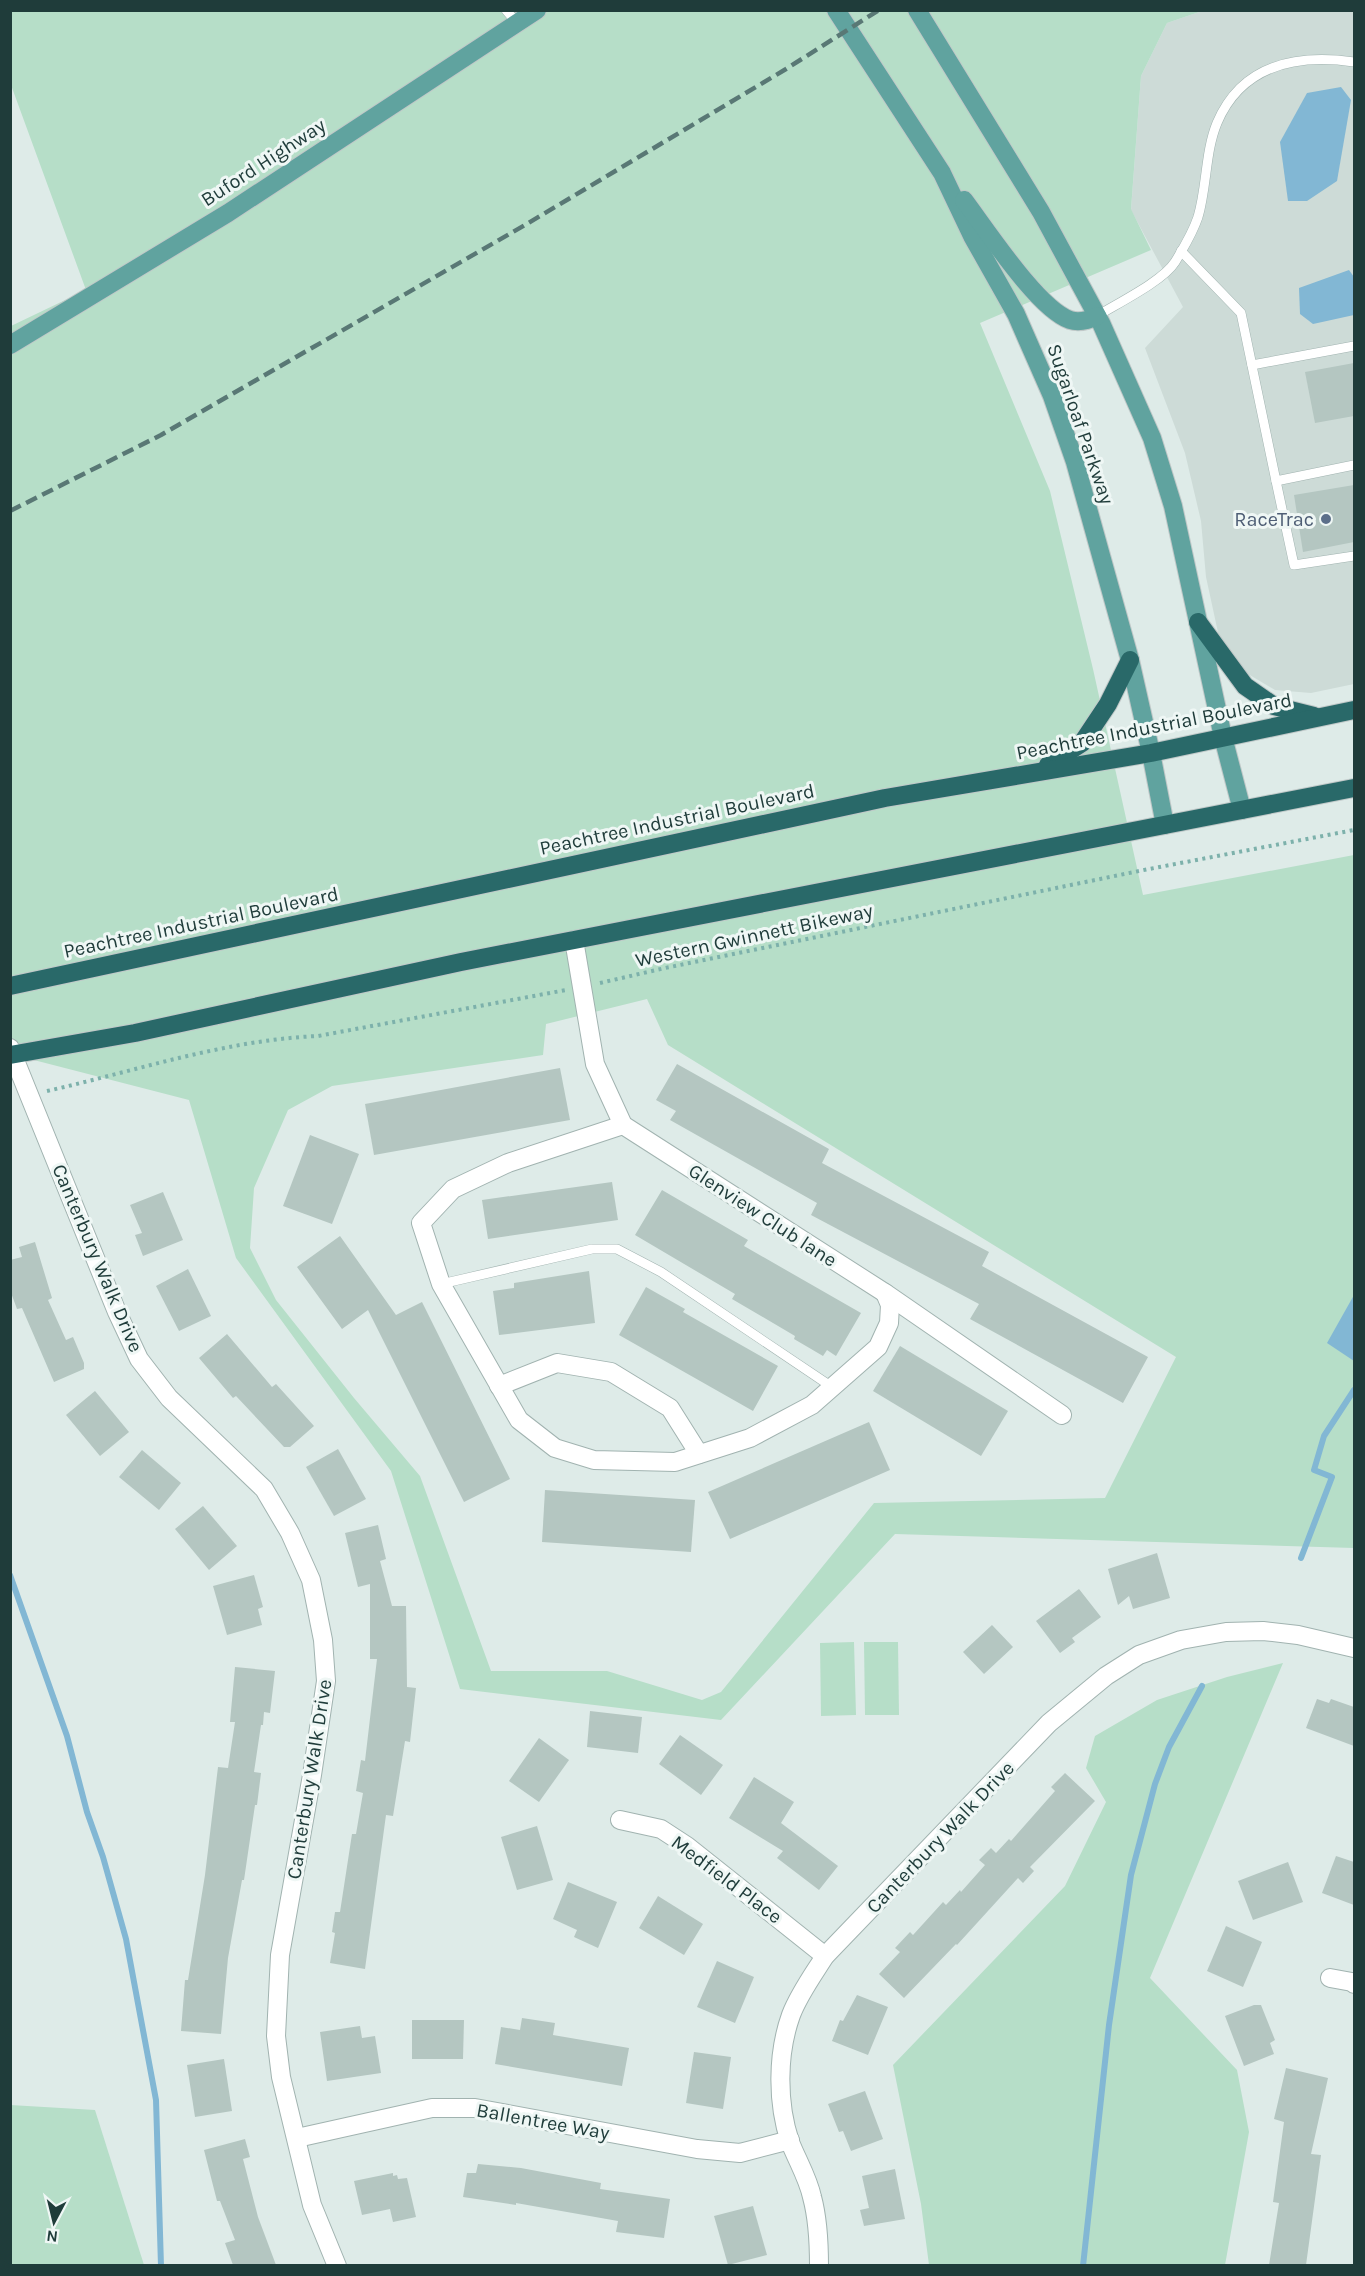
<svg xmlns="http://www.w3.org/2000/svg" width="1365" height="2276" viewBox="0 0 1365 2276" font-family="Karla,sans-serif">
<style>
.built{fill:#cddbd7}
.green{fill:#b6dec8;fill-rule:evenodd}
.water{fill:#82b7d4}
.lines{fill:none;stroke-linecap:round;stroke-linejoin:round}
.stream{stroke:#82b7d4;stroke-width:6}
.building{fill:#b4c6c1}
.lane-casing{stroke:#a1b3b0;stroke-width:10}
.street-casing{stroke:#a1b3b0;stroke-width:20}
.primary-casing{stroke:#c0c8c8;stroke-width:20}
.highway-casing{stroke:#c0c8c8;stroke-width:20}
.path{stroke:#7db1ab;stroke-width:4;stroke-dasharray:3 4.5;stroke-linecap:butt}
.lane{stroke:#fff;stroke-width:9}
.street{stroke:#fff;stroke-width:18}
.primary{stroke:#60a39f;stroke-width:18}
.highway{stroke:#296969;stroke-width:18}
.rail{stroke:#597875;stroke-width:4.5;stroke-dasharray:12 6;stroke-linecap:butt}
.service-dot{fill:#5c6f8a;stroke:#eff7f5;stroke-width:2}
.labels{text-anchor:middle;stroke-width:6;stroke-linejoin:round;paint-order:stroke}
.street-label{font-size:20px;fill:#1f3c3a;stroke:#eff7f5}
.service-label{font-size:20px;fill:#4e5e75;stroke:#eff7f5;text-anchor:end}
</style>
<rect width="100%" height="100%" fill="#deebe8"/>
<polygon class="built" points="1202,11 1354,11 1354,684 1311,693 1275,690 1243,671 1219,637 1206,577 1201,521 1185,453 1145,348 1183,307 1131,210 1141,76 1167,23"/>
<g class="green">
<path d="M11 11H1202L1167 23 1141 76 1131 209 1151 250 980 323 1050 491 1093 669 1143 895 1354 855V1548L895 1534 721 1720 460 1689 391 1471 236 1258 189 1100 26 1058 11 1061V326L86 290 11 85ZM647 999 668 1045 1176 1357 1105 1498 874 1503 721 1692 702 1700 607 1671H491L420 1476 354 1398 276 1300 250 1248 254 1188 288 1110 332 1086 543 1055 546 1024Z"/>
<polygon points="854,1642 856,1715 821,1716 820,1643"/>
<polygon points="864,1642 898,1642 899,1715 865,1715"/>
<polygon points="1283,1663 1150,1978 1237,2070 1249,2132 1225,2265 929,2265 921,2204 893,2065 1065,1886 1106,1802 1086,1768 1095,1736 1157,1700 1227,1677"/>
<polygon points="10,2105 95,2110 144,2265 11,2265"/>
</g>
<g class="water">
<polygon points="1341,87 1351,100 1337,181 1307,201 1288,201 1280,142 1307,93"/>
<polygon points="1349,270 1354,277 1354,315 1313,324 1300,314 1299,288"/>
<polygon points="1354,1295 1354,1361 1327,1343"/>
</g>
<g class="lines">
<g class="stream">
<polyline points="1301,1558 1332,1477 1314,1470 1324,1436 1354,1390"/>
<polyline points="10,1575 67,1736 87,1812 103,1857 126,1939 156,2100 161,2266"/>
<polyline points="1083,2266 1109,2025 1131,1875 1155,1784 1169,1747 1202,1686"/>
</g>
</g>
<g class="building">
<polygon points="1354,363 1354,416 1315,423 1305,372"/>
<polygon points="1354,485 1354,542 1303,552 1294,495"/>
<polygon points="677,1064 829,1149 822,1163 989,1252 982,1266 1148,1357 1123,1403 970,1319 979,1304 811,1215 817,1203 670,1120 676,1111 656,1100"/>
<polygon points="560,1068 570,1120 374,1155 365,1104"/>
<polygon points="310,1135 359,1154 332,1224 283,1206"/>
<polygon points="612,1182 618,1220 488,1239 482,1200"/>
<polygon points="662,1190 748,1240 744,1246 861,1313 836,1356 827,1350 823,1356 794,1339 795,1336 732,1299 735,1294 635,1235"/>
<polygon points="163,1192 183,1240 143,1256 135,1235 142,1233 130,1205"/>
<polygon points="340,1236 396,1315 422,1302 510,1479 464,1502 368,1310 342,1329 297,1267"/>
<polygon points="35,1242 52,1298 48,1300 66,1340 73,1337 84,1363 84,1369 54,1382 22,1308 17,1309 10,1290 10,1260 22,1257 19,1247"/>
<polygon points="188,1269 211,1316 179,1331 156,1286"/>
<polygon points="589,1271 595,1323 499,1335 493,1291 514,1288 514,1283"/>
<polygon points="646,1287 685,1309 683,1312 778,1366 753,1411 619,1335"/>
<polygon points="227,1334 272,1387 276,1384 314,1426 290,1447 284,1447 236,1396 233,1398 199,1358"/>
<polygon points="900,1346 1008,1411 981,1456 873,1391"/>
<polygon points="95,1391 129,1432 100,1456 66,1415"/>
<polygon points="869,1422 890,1470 730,1539 708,1492"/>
<polygon points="338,1449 366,1499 334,1516 306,1467"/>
<polygon points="142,1450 181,1483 159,1510 119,1477"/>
<polygon points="545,1490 695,1500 691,1552 542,1542"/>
<polygon points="203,1506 237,1546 209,1570 175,1529"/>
<polygon points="378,1525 386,1559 380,1561 392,1606 406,1606 407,1687 416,1688 410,1742 405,1741 393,1816 386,1815 365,1969 330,1963 335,1933 332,1932 335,1912 340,1912 352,1834 356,1834 363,1793 356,1791 361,1760 365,1761 377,1659 370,1659 370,1584 358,1587 345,1533"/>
<polygon points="1157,1553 1170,1598 1133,1609 1129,1596 1118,1605 1108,1569"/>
<polygon points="254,1575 263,1607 258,1609 262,1625 227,1635 213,1586"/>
<polygon points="1079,1589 1101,1617 1072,1638 1075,1642 1060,1653 1036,1621"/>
<polygon points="992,1625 1013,1647 984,1674 963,1652"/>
<polygon points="235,1667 275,1671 270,1713 264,1712 263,1725 261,1725 254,1772 261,1773 257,1805 255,1805 244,1880 242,1880 228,1958 221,2034 181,2031 185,1980 188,1980 205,1875 218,1767 228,1768 235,1722 230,1722"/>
<polygon points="1317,1699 1329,1703 1331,1699 1354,1707 1354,1746 1306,1728"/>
<polygon points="590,1711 642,1717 638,1753 587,1747"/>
<polygon points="680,1735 723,1765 701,1795 659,1764"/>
<polygon points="539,1738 569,1760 539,1802 509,1781"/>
<polygon points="1065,1773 1095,1801 1030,1867 1034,1871 1023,1883 1018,1878 957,1945 956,1944 904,1998 879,1974 900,1952 895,1948 910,1932 913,1935 943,1902 946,1905 960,1890 961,1892 985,1865 979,1860 991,1848 996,1853 1009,1839 1011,1841 1055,1791 1051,1787"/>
<polygon points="754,1777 794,1802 781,1823 838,1866 819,1890 777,1858 783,1851 729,1818"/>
<polygon points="537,1826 553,1880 517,1890 501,1837"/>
<polygon points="1336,1856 1354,1862 1354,1905 1322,1893"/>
<polygon points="1288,1862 1303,1902 1253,1920 1238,1881"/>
<polygon points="568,1882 617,1902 598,1948 574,1937 577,1930 553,1919"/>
<polygon points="658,1896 703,1924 684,1955 639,1928"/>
<polygon points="1226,1926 1262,1942 1243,1987 1207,1971"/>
<polygon points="717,1961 754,1977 735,2023 697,2007"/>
<polygon points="857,1995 888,2007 868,2055 832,2041 840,2020 843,2021"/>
<polygon points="1254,2005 1261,2005 1275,2040 1270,2043 1274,2054 1244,2066 1225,2016"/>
<polygon points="522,2018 555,2023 553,2035 629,2048 622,2086 495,2064 501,2027 520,2030"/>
<polygon points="412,2020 464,2020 463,2059 412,2059"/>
<polygon points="360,2026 362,2038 375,2036 381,2073 327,2081 320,2032"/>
<polygon points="694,2052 731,2057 723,2109 686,2103"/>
<polygon points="224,2059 232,2111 195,2117 187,2065"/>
<polygon points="1286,2068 1328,2078 1311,2154 1321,2155 1306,2265 1269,2265 1279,2203 1273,2202 1284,2122 1274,2119"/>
<polygon points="865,2091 883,2139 851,2151 843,2131 839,2132 828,2104"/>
<polygon points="245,2139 250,2157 243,2159 258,2217 276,2265 233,2265 225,2243 235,2240 220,2201 217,2201 204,2150"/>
<polygon points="478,2164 521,2168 601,2183 600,2189 670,2199 664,2238 616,2232 618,2221 516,2203 516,2205 463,2197 467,2173 476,2173"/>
<polygon points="895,2169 905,2219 864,2226 860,2210 869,2208 862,2176"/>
<polygon points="393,2173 393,2176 397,2175 398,2179 407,2178 416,2217 393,2222 390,2209 362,2215 354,2181"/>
<polygon points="753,2206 767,2255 728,2265 714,2216"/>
</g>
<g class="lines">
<g class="lane-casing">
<g id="lane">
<polyline points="506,10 516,22"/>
<polyline points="1181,251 1241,313 1276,481 1354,465"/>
<path d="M1097 316C1118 303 1163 281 1175 262 1183 249 1193 232 1198 217 1207 187 1205 152 1217 123 1242 64 1297 54 1354 62"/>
<polyline points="1252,365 1354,346"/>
<polyline points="1276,481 1294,565 1354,556"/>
<polyline points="441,1284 592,1249 617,1249 661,1272 832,1387"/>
</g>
</g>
<g class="street-casing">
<g id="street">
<polyline points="574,940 595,1064 623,1125 885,1293 1062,1415"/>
<polyline points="10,1048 117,1312 139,1359 169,1398 264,1489 290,1533 311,1580 323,1640 326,1681 312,1775 280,1955 276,2036 281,2077 312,2205 337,2266"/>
<polyline points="623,1125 508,1163 453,1189 421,1223 441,1284 519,1420 555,1448 594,1460 675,1462 750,1438 812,1405 878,1347 889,1323 890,1305 885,1293"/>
<polyline points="499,1386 557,1363 611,1372 670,1408 699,1454"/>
<polyline points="620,1820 661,1829 687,1846 825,1956"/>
<polyline points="1330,1978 1352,1982 1354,1984"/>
<polyline points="297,2138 432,2108 475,2108 697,2149 740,2153 790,2140"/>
<path d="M819 2266C819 2243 818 2219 812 2197 808 2178 797 2160 790 2142 777 2103 777 2054 791 2015 799 1994 813 1975 825 1956L1049 1723 1106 1676 1139 1655 1181 1640 1226 1632 1263 1631 1298 1635 1354 1648"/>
</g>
</g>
<g class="primary-casing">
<g id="primary">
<polyline points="836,10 942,173 972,236 1016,314 1052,396 1075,462 1130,660 1151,753 1165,825"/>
<polyline points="917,10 1041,212 1101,323 1152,438 1173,506 1223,737 1242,810"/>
<path d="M964 200C986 229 1038 309 1070 320 1079 323 1089 320 1097 316"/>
<polyline points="10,345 228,213 537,10"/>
</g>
</g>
<g class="highway-casing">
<g id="highway">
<polyline points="1198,622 1245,686 1274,706 1314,716"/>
<polyline points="1048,765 1082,743 1108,704 1130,660"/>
<polyline points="10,986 885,798 1151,753 1354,710"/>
<polyline points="10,1055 135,1033 461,962 1354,788"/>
</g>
</g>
<g class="path">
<polyline points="600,983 665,968 1149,869 1354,830"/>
<path d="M47 1091C136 1071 225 1040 318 1036L566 990"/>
</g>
<use href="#lane" class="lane"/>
<use href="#street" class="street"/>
<use href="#primary" class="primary"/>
<use href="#highway" class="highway"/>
<polyline class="rail" points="10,511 161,435 525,225 786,69 879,10"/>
</g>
<circle class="service-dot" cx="1326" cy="519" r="6"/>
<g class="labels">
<g class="street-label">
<text transform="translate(263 162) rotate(-33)" y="7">Buford Highway</text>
<text transform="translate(1081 424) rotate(71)" y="7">Sugarloaf Parkway</text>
<text transform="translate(1154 726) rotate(-11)" y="7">Peachtree Industrial Boulevard</text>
<text transform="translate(677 819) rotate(-12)" y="7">Peachtree Industrial Boulevard</text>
<text transform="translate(201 922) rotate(-12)" y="7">Peachtree Industrial Boulevard</text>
<text transform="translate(754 935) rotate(-12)" y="7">Western Gwinnett Bikeway</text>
<text transform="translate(763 1215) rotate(33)" y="7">Glenview Club lane</text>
<text transform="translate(98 1258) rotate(67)" y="7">Canterbury Walk Drive</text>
<text transform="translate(309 1779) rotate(-81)" y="7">Canterbury Walk Drive</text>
<text transform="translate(940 1837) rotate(-46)" y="7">Canterbury Walk Drive</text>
<text transform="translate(727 1879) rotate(37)" y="7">Medfield Place</text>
<text transform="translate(543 2121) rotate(10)" y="7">Ballentree Way</text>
</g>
<g class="service-label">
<text x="1314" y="526">RaceTrac</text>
</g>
</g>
<rect width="1365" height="2276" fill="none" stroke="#1f3c3a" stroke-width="24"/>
<g transform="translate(54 2222) rotate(187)" stroke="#eff7f5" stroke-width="4.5" paint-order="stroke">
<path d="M0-4.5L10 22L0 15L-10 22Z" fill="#1f3c3a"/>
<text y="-9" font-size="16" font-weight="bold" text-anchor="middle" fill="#1f3c3a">N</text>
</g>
</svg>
